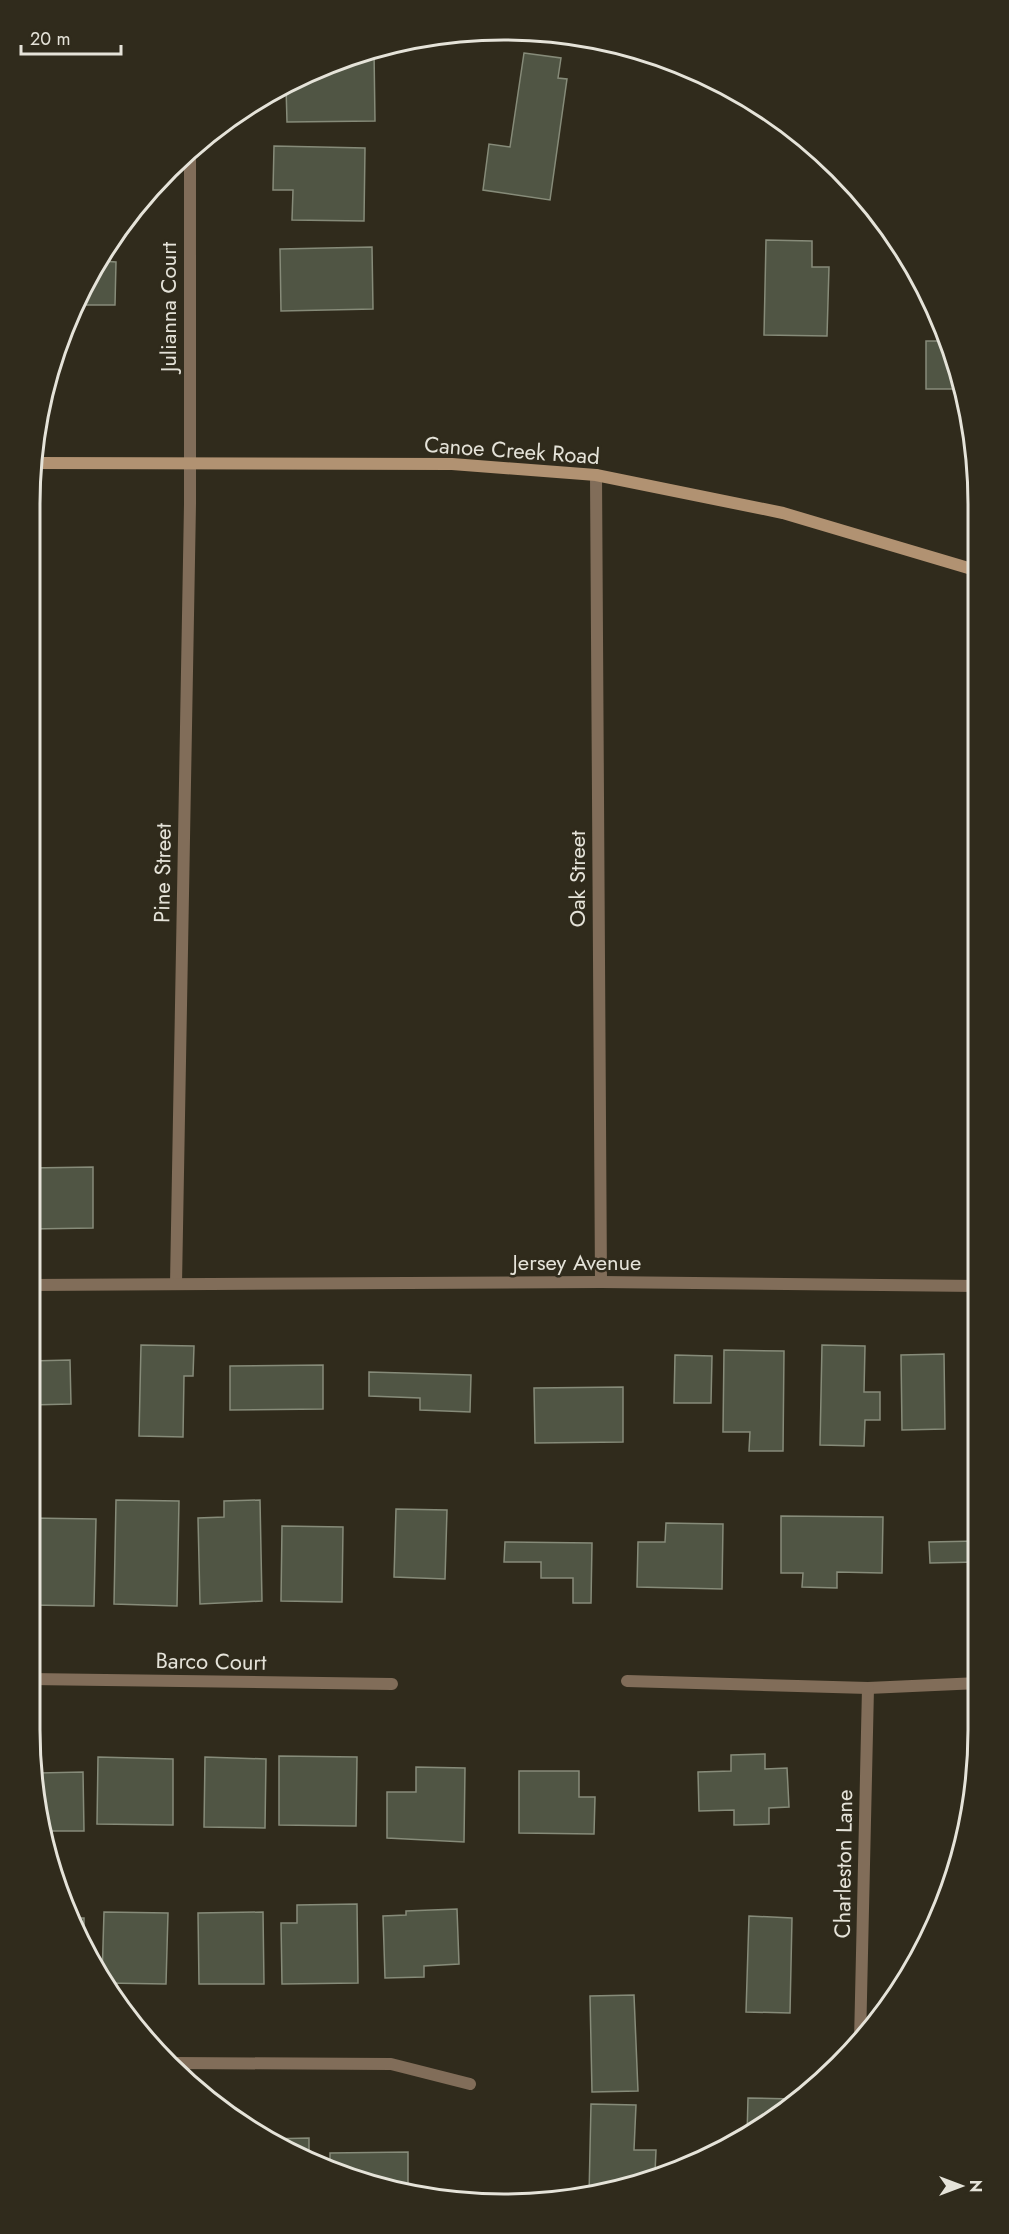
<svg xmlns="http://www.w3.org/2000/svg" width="1009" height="2234" viewBox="0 0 1009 2234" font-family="Jost,sans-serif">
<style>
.building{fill:#505544;stroke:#868b79;stroke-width:1.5}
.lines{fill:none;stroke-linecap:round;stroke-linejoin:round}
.minor{stroke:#816d59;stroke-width:12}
.secondary{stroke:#b19272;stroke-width:12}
.labels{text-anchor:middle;stroke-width:5;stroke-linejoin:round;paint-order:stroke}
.street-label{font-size:22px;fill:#e5e3d9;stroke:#302b1c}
.rim{fill:none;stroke:#e5e3d9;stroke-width:3}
</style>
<rect width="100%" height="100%" fill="#302b1c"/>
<g class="building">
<polygon points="374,51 375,121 287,122 286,86 323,66"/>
<polygon points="524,53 561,58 558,78 567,79 550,200 483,190 489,144 510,147"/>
<polygon points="274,146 365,148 364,221 292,220 293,190 273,190"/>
<polygon points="766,240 812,241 812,267 829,267 827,336 764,335"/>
<polygon points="372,247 373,309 281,311 280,249"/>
<polygon points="102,256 102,261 116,262 115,305 76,305"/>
<polygon points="926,341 948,341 961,389 926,389"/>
<polygon points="968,415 975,442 975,460 968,460"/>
<polygon points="93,1167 93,1228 30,1229 30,1168"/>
<polygon points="141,1345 194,1346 193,1376 184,1376 183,1437 139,1436"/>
<polygon points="822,1345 865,1346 864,1392 880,1392 880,1420 865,1420 864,1446 820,1445"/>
<polygon points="724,1350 784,1351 783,1451 749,1451 750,1432 723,1432"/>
<polygon points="978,1352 978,1413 974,1413 972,1353"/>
<polygon points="944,1354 945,1429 902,1430 901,1355"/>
<polygon points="675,1355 712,1356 711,1403 674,1403"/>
<polygon points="70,1360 71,1404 30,1405 30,1361"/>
<polygon points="323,1365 323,1409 230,1410 230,1366"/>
<polygon points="369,1372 471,1375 470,1412 420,1410 420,1398 369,1396"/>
<polygon points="623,1387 623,1442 535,1443 534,1388"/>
<polygon points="116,1500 179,1501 177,1606 114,1604"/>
<polygon points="260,1500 262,1601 200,1604 198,1518 224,1517 224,1501"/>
<polygon points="396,1509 447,1510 445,1579 394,1577"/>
<polygon points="781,1516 883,1517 882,1573 837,1572 837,1588 802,1587 803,1573 781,1573"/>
<polygon points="31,1518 96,1519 94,1606 30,1605"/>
<polygon points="666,1523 723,1524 722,1589 637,1587 638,1542 665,1542"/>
<polygon points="282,1526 343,1527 342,1602 281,1601"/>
<polygon points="978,1541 978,1562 930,1563 929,1542"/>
<polygon points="505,1542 592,1543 591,1603 573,1603 573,1578 541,1578 541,1562 504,1562"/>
<polygon points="765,1754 765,1769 787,1768 789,1807 769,1808 769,1824 734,1825 734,1810 699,1811 698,1772 731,1771 731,1755"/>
<polygon points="279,1756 357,1757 356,1826 279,1825"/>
<polygon points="35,1757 39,1757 39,1773 83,1772 84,1831 52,1831 52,1839 48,1839"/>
<polygon points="98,1757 173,1759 173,1825 97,1824"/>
<polygon points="205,1757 266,1759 265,1828 204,1827"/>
<polygon points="416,1767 465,1768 464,1842 387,1838 387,1792 416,1792"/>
<polygon points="519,1771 579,1771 579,1797 595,1797 594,1834 519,1833"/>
<polygon points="357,1904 358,1983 282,1984 281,1923 297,1923 297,1905"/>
<polygon points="457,1909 459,1964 424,1966 424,1977 385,1978 383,1916 406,1915 406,1911"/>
<polygon points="104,1912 168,1913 166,1984 105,1983 102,1979"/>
<polygon points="263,1912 264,1984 199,1984 198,1913"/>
<polygon points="749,1916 792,1918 790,2013 746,2012"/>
<polygon points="71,1918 84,1918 84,1946"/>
<polygon points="634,1995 638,2091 592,2092 590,1996"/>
<polygon points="748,2098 792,2099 747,2136"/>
<polygon points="591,2104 636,2105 634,2150 656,2150 655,2173 597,2195 589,2196"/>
<polygon points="309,2138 309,2156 266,2139"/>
<polygon points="408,2152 408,2193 330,2164 330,2153"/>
</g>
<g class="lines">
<g class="minor">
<polyline points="596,475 601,1282"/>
<polyline points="176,1284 190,504 190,152"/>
<polyline points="30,1285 601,1282 978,1286"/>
<polyline points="30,1679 392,1684"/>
<polyline points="627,1681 868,1688 979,1683"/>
<polyline points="860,2042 868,1688"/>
<polyline points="173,2063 391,2064 470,2084"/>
</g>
<polyline class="secondary" points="34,463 452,464 596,475 783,513 975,570"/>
</g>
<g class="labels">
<g class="street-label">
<text transform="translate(168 307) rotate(-90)" y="8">Julianna Court</text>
<text transform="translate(512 450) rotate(4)" y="8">Canoe Creek Road</text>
<text transform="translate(162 873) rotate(-89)" y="8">Pine Street</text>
<text transform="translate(577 879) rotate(-90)" y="8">Oak Street</text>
<text x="577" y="1270">Jersey Avenue</text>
<text transform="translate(211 1661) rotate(1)" y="8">Barco Court</text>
<text transform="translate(843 1864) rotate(-89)" y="8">Charleston Lane</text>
</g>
</g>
<path d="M0 0H1009V2234H0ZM504 40H504A464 464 0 0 1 968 504V1730A464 464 0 0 1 504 2194H504A464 464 0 0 1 40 1730V504A464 464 0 0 1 504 40Z" fill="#302b1c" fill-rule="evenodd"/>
<path class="rim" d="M504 40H504A464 464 0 0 1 968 504V1730A464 464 0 0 1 504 2194H504A464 464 0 0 1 40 1730V504A464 464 0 0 1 504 40Z"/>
<g transform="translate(961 2186) rotate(90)" stroke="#302b1c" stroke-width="4.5" paint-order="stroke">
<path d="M0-4.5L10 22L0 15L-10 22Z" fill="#e5e3d9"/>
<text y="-9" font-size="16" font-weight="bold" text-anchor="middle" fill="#e5e3d9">N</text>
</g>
<path d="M21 45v9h100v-9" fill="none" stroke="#e5e3d9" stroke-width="3"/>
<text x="30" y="45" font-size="18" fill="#e5e3d9" stroke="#302b1c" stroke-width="4.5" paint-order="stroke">20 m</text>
</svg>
